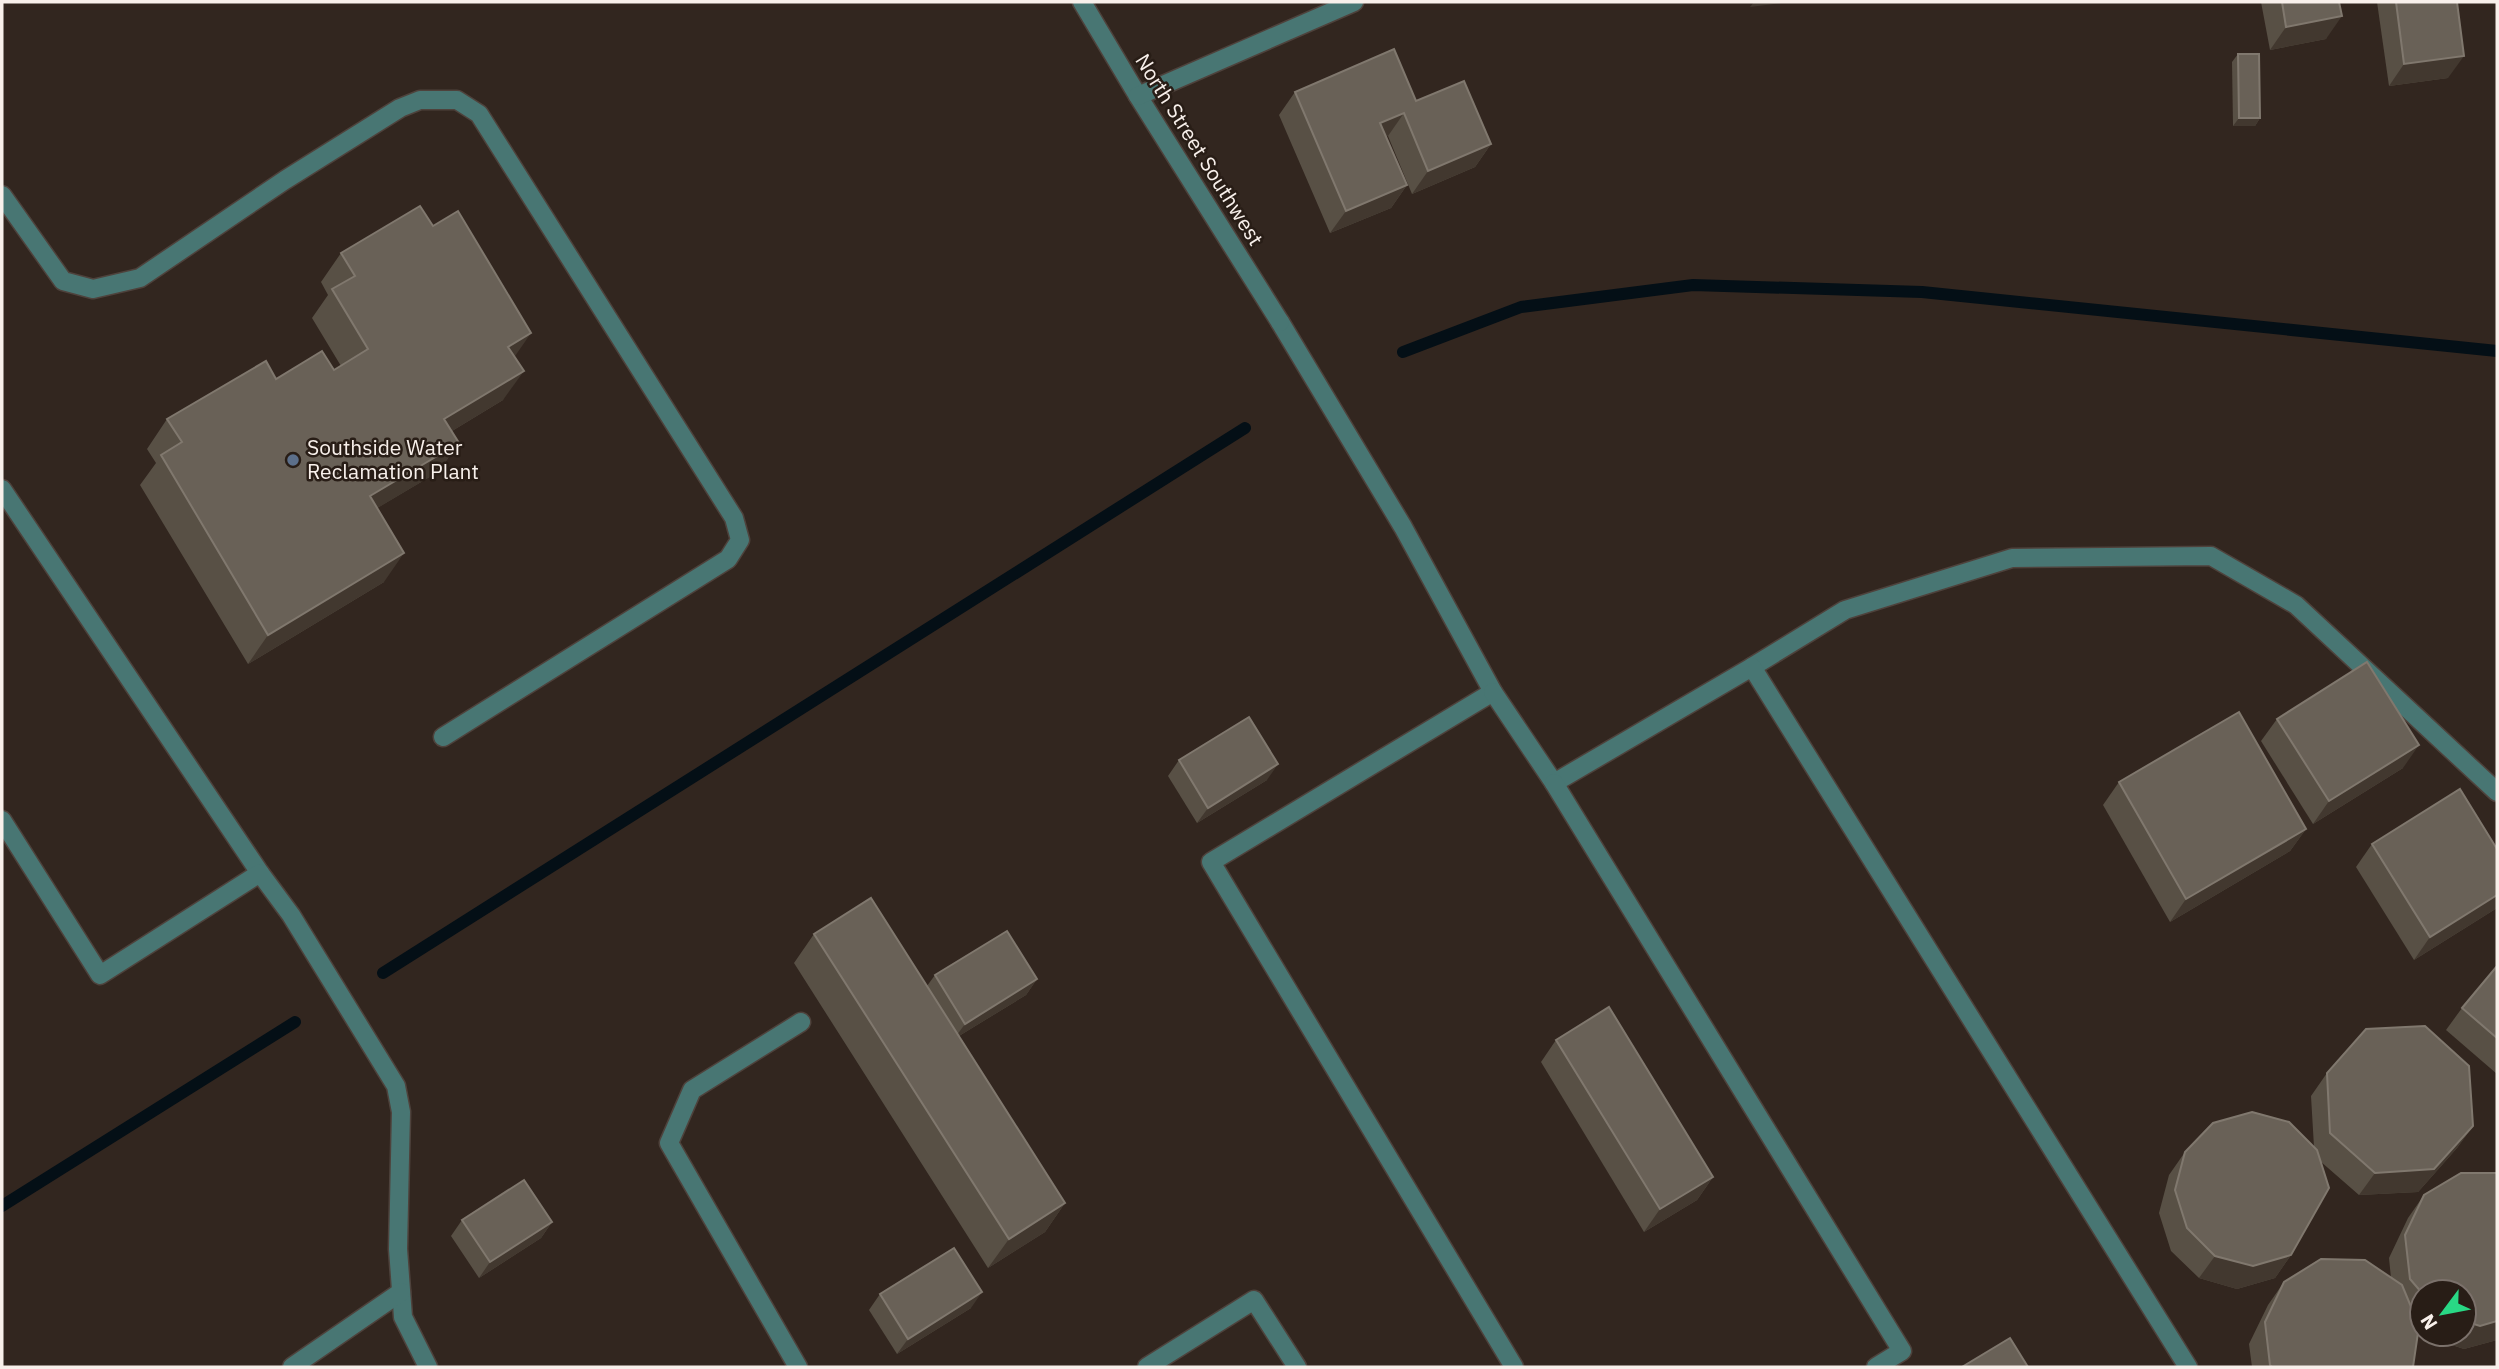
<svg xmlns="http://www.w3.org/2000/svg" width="2499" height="1369" viewBox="0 0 2499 1369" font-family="'IBM Plex Sans',sans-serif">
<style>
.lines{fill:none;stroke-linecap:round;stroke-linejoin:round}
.stream{stroke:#040f16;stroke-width:12}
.service-casing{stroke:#4e423c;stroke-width:21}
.minor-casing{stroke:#4e423c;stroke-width:21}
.service{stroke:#487673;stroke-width:18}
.minor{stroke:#487673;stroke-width:18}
.wall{fill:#585045;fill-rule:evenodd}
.shaded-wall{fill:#42382f}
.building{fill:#696157;stroke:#80786e;stroke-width:2}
.service-dot{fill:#5c6f8a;stroke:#281d16;stroke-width:2.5}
.labels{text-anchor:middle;stroke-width:5;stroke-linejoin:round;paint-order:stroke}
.street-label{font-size:21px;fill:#f8f0eb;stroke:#281d16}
.poi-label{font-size:21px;fill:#f8f0eb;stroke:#281d16;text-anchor:start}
</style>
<rect width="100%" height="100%" fill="#32261f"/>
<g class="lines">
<g class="stream">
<polyline points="1403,352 1521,307 1693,285 1922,292 2497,351"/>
<polyline points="383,973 1245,428"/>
<polyline points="2,1206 295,1022"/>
</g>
<g class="service-casing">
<g id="service">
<polyline points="2,195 63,281 93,289 140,278 285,180 400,108 420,100 457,100 479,114 734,518 740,540 728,559 443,737"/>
<polyline points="1280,322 1403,527 1493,692 1211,862 1514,1367"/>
<polyline points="2,489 260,873"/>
<polyline points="1752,667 1845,610 2012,558 2211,556 2296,605 2497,792"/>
<polyline points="1493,692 1554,783 1752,667 2188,1367"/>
<polyline points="1554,783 1902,1351 1876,1367"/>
<polyline points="2,820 100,975 260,873 291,915 396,1086 401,1112 398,1249 403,1317 428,1367"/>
<polyline points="292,1367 401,1292"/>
<polyline points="798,1367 669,1143 692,1090 801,1022"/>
<polyline points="1147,1367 1254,1300 1297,1367"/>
</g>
</g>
<g class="minor-casing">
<g id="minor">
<polyline points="1082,2 1138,96 1280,322"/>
<polyline points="1138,96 1354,2"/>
</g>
</g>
<use href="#service" class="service"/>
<use href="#minor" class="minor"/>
</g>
<g class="wall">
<polygon points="2261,2 2339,2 2326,39 2270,50"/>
<polygon points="2377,2 2457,2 2448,78 2389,86"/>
<polygon points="2238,54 2260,118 2255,126 2233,126 2232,62"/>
<polygon points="1295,92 1416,101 1491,144 1475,167 1412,194 1388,136 1386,136 1407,185 1391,208 1330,233 1279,115"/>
<polygon points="341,253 515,357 503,400 452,431 459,443 438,472 377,508 384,582 248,664 140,485 156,463 147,449 167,419 276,379 334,370 341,366 312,318 328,295 321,282"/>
<polygon points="2277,719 2403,768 2313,824 2261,741"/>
<polygon points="1179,760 1267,780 1197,823 1168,776"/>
<polygon points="2119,782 2306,829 2290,851 2170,922 2103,805"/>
<polygon points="2372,844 2497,849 2497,908 2414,960 2356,867"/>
<polygon points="814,934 927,986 935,975 1037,979 1026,995 959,1036 1065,1203 1045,1232 988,1268 794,963"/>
<polygon points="2497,966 2497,1074 2446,1030 2462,1008"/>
<polygon points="1556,1040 1713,1177 1697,1200 1644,1232 1541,1062"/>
<polygon points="2327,1073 2473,1126 2457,1148 2418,1192 2359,1195 2320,1161 2291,1255 2275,1278 2237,1289 2199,1278 2171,1251 2159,1213 2169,1175 2185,1152 2314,1147 2311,1096"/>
<path d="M2497 1173V1340L2464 1349 2422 1335 2418 1331 2413 1367H2252L2249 1344 2268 1305 2284 1282 2391 1278 2389 1258 2408 1218 2424 1195ZM2422 1292 2464 1334H2422Z"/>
<polygon points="462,1220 552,1222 541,1238 479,1278 451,1236"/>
<polygon points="880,1294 971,1308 897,1354 869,1310"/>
</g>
<g class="shaded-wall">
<polygon points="1754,2 1791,2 1750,7"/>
<polygon points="2342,16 2326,39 2270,50 2286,27"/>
<polygon points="2464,56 2448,78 2389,86 2404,64"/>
<polygon points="1404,113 1388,136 1364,146 1380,123"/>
<polygon points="2239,118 2260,118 2255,126 2233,126"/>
<polygon points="1491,144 1475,167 1412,194 1428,171"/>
<polygon points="1407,185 1391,208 1330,233 1346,211"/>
<polygon points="531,333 511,362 508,347"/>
<polygon points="524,371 503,400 424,448 444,419"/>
<polygon points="459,443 438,472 349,525 370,496"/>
<polygon points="404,553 384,582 248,664 268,635"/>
<polygon points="2419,745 2403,768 2313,824 2329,801"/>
<polygon points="1278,764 1267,780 1197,823 1208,808"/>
<polygon points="2306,829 2290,851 2170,922 2186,899"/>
<polygon points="2497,895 2497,908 2414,960 2430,937"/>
<polygon points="1037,979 1026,995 954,1039 965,1024"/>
<polygon points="2473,1126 2457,1148 2418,1192 2359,1195 2375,1173"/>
<polygon points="1713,1177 1697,1200 1644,1232 1660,1209"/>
<polygon points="1065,1203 1045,1232 988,1268 1009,1239"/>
<polygon points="552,1222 541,1238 479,1278 490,1262"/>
<polygon points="2291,1255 2275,1278 2237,1289 2199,1278 2215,1256"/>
<polygon points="982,1292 971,1308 897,1354 908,1339"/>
<polygon points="2464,1321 2497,1321 2497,1340 2464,1349 2422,1335 2423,1334 2464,1334"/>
</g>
<g class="building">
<polygon points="2282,2 2339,2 2342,16 2286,27"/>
<polygon points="2396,2 2457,2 2464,56 2404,64"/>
<polygon points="1394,49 1416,101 1464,81 1491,144 1428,171 1404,113 1380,123 1407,185 1346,211 1295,92"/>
<polygon points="2238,54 2259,54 2260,118 2239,118"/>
<polygon points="420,206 433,226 458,211 531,333 508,347 524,371 444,419 459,443 370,496 404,553 268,635 161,455 182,442 167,419 266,361 276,379 322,351 334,370 368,349 332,289 355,276 341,253"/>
<polygon points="2367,662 2419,745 2329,801 2277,719"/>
<polygon points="2239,712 2306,829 2186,899 2119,782"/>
<polygon points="1249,717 1278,764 1208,808 1179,760"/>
<polygon points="2460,789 2497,849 2497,895 2430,937 2372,844"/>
<polygon points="871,898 1065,1203 1009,1239 814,934"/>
<polygon points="1007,931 1037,979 965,1024 935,975"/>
<polygon points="2497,966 2497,1038 2462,1008"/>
<polygon points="1609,1007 1713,1177 1660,1209 1556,1040"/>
<polygon points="2425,1026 2469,1066 2473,1126 2434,1169 2375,1173 2330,1133 2327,1073 2366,1029"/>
<polygon points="2252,1112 2289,1122 2317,1150 2329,1188 2291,1255 2253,1266 2215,1256 2187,1228 2175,1190 2185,1152 2213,1123"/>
<polygon points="2461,1173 2497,1173 2497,1321 2480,1326 2464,1321 2464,1292 2422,1292 2422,1293 2410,1279 2405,1235 2424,1195"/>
<polygon points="524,1180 552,1222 490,1262 462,1220"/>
<polygon points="954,1248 982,1292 908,1339 880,1294"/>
<polygon points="2321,1259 2365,1260 2402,1285 2419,1326 2413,1367 2272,1367 2270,1365 2265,1322 2284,1282"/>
<polygon points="2010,1338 2028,1367 1962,1367"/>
</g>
<circle class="service-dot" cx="293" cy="460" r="7"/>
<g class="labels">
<g class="street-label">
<text transform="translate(1199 150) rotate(58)" y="7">North Street Southwest</text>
</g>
<g class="poi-label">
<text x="307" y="455">Southside Water<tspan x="307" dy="24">Reclamation Plant</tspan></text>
</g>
</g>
<rect width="2499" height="1369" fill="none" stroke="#f8f0eb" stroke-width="7"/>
<g transform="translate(2443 1313) rotate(238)"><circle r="33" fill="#281d16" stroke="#7b716b" stroke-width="2"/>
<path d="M0-5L12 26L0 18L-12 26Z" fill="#29d885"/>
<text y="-10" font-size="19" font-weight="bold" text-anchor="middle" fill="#f8f0eb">N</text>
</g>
</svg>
